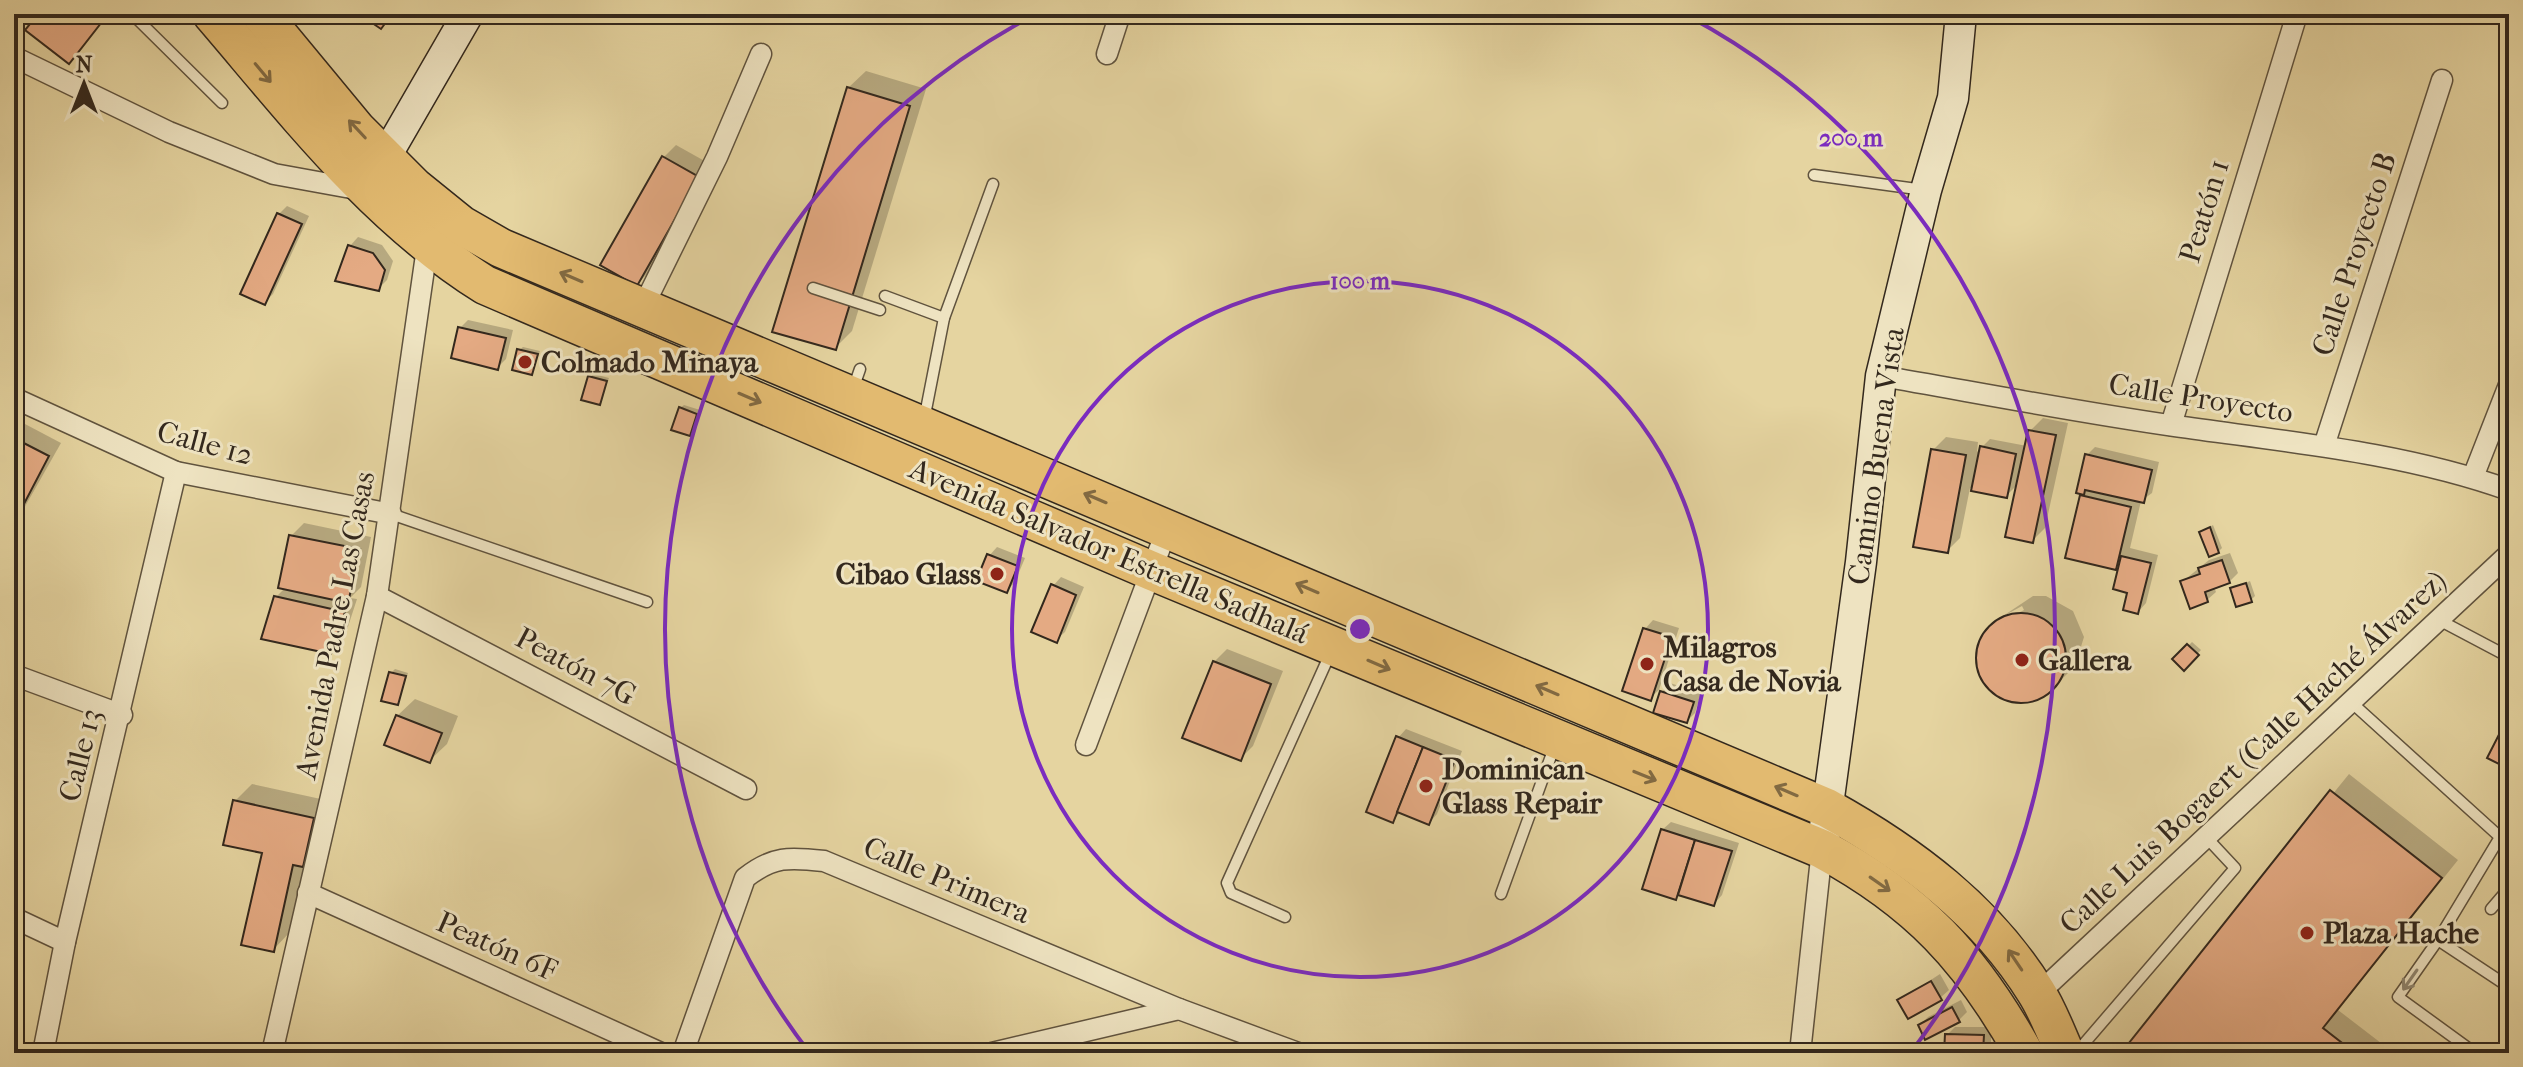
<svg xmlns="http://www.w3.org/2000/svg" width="2523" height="1067" viewBox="0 0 2523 1067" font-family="'IM FELL French Canon',serif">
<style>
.shadow{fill:#0003}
.building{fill:#e4aa83;stroke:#33281d;stroke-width:2}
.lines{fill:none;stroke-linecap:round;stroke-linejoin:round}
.lane-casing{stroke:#60533e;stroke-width:13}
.street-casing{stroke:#60533e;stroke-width:23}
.secondary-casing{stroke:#33281d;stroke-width:33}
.highway-casing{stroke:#33281d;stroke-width:41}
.lane{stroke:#eee3c1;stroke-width:10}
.street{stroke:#eee3c1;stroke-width:20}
.secondary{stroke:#eee3c1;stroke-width:30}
.highway{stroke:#e2ba70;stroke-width:38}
.oneway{stroke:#826a42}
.oneway2{stroke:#90866f}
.ring{fill:none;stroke:#7b2cbf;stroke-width:4}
.poi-dot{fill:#8f2418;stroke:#eee3c1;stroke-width:3}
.labels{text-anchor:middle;stroke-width:6;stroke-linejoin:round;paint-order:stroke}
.street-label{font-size:30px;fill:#33281d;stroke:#eee3c1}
.poi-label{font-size:30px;font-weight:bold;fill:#33281d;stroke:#eee3c1;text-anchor:start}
.centre{fill:#7b2cbf;stroke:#eee3c1;stroke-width:4}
.ring-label{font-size:24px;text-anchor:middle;font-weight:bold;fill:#7b2cbf;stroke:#eee3c1;stroke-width:6;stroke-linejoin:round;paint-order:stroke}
</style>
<rect width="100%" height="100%" fill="#e5d4a0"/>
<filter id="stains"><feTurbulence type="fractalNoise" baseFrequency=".0025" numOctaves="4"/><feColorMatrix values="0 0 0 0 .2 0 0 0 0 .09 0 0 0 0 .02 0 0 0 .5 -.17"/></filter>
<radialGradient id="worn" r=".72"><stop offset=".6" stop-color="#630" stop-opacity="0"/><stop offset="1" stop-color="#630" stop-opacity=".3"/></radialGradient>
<g class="shadow">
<polygon points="866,71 926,89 852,331 835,348 848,88"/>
<polygon points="676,145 710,164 650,271 637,284 663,158"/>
<polygon points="287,206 309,216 273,294 264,303 279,214"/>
<polygon points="358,237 382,245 393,261 387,280 378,289 350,246"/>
<polygon points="468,320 513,330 506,359 498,367 460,328"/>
<polygon points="523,347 540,351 532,373 519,350"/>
<polygon points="594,374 609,378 599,403 590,377"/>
<polygon points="684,405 700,410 689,434 680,408"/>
<polygon points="2043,418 2068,423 2045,528 2032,541 2019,483 2006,496 1970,488 1960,538 1947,551 1933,450 1946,437 1978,442 1977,452 1990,439 2027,446 2030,431"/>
<polygon points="25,424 61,443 14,526 14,435"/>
<polygon points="2095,447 2159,462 2152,493 2141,501 2130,548 2158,555 2146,603 2138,612 2122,561 2116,568 2082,496 2085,493 2078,491 2087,455"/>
<polygon points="304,523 371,537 361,587 350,598 357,599 344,639 331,652 276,597 286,587 291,536"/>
<polygon points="2213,525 2222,548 2218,552 2202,532"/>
<polygon points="997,547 1025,558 1015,582 1007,591 989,556"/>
<polygon points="2230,553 2238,573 2229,582 2214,587 2216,592 2207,600 2182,582 2209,560"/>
<polygon points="1061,577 1084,587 1065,632 1056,640 1053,586"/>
<polygon points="2250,581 2255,596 2251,600 2232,589"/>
<polygon points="2033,596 2046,596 2073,611 2084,637 2075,666 2057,684 2031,700 2002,697 1982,677 1978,651 1999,619 1999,623 2024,610 2022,606 2000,618"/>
<polygon points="1653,620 1679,628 1659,690 1650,698 1645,629"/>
<polygon points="2192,642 2201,650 2184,668 2175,659"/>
<polygon points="1227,649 1283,671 1253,746 1240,759 1214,662"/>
<polygon points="395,669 408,673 398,703 391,673"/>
<polygon points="1670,683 1701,693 1695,713 1687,721 1662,692"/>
<polygon points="415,699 458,716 447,744 429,761 397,716"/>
<polygon points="1406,729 1462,751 1437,814 1429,823 1401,812 1393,820 1398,738"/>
<polygon points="2349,774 2458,860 2338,1010 2394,1053 2123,1053"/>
<polygon points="252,784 330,801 290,932 273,950 264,852 235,801"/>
<polygon points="1671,822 1739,843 1722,895 1714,904 1680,893 1676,897 1662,830"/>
<polygon points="1940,974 1949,990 1940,998 1900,1000"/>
<polygon points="1961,1000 1967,1012 1958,1021 1920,1025 1928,1017"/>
<polygon points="1955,1027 1991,1027 1991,1047 1985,1053 1946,1053 1947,1035"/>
<polygon points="299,1046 320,1051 320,1053 294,1053"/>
</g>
<g class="building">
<polygon points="38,14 100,14 105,18 69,64 25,30"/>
<polygon points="359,14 392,14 381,29"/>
<polygon points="847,87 910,106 836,350 772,332"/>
<polygon points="662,156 699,177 637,286 600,265"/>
<polygon points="277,213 302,224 265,305 240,294"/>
<polygon points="348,245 373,253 385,270 379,291 335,281"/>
<polygon points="458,327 506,338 498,370 451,358"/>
<polygon points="517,349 538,354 532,375 512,370"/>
<polygon points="588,376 607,381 600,405 581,400"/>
<polygon points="679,407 697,414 690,436 671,430"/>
<polygon points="2028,430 2056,435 2033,543 2005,537"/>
<polygon points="14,438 49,456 14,523"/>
<polygon points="1980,446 2016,454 2007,498 1971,491"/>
<polygon points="1931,449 1966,455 1948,553 1913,547"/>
<polygon points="2085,454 2152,470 2144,503 2085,490 2084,495 2076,493"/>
<polygon points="2080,495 2131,507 2116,570 2065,558"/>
<polygon points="2210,527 2219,553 2209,557 2199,532"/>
<polygon points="289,535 360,549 348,603 278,588"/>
<polygon points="987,554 1018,566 1007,593 976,581"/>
<polygon points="2121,556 2151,563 2138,614 2123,610 2127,593 2113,589"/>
<polygon points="2222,560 2230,583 2205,592 2208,602 2190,609 2180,581 2200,574 2198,568"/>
<polygon points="2246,583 2252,602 2236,607 2230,588"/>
<polygon points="1051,584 1076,595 1057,643 1031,632"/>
<polygon points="274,596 345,612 331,654 261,639"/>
<circle cx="2021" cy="658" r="45"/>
<polygon points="1643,628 1672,637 1651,701 1622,691"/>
<polygon points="2187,644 2199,655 2184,671 2172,659"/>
<polygon points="1213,661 1271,684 1241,761 1182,738"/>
<polygon points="389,672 406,676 398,705 381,701"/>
<polygon points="1660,691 1694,702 1687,723 1653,713"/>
<polygon points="396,715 442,733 430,763 384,745"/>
<polygon points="2509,715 2509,769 2487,758"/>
<polygon points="1396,736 1423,747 1393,823 1366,812"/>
<polygon points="1423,747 1455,760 1429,825 1397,812"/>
<polygon points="2330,790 2442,878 2323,1028 2355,1053 2121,1053"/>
<polygon points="233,800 314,818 303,867 293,865 274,952 241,945 262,853 223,845"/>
<polygon points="1661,829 1695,840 1676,900 1642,889"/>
<polygon points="1695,840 1732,851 1714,906 1678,895"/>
<polygon points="1931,981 1942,1000 1908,1019 1897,1000"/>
<polygon points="1952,1007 1960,1022 1925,1040 1918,1025"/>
<polygon points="1945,1034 1984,1035 1983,1053 1944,1053"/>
</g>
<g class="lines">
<g class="lane-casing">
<g id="lane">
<polyline points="132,14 222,103"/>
<polyline points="1814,175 1924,190"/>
<polyline points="813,288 880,310"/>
<polyline points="885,296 944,318"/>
<polyline points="853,389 860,369"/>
<polyline points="924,420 944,318 993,184"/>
<polyline points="391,514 647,602"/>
<polyline points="2439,620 2509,657"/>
<polyline points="2351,702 2500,837 2438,940"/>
<polyline points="1501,894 1555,745"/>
<polyline points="2491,909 2509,888"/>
<polyline points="1285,917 1231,893 1227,883 1330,654"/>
<polyline points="2076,1053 2235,868 2206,837"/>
<polyline points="2475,1053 2398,997 2438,940 2509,987"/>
</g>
</g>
<g class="street-casing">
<g id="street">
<polyline points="1107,54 1120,14"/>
<polyline points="14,57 169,132 274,174 362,190"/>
<polyline points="643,307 717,157 761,54"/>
<path d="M1881 376C1979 393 2077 412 2175 426 2287 442 2403 452 2509 490"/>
<polyline points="14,398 176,472 391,514"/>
<polyline points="2171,425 2297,14"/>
<polyline points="2324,446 2442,80"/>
<polyline points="2473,477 2509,385"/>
<polyline points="377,596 746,789"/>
<polyline points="14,675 122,715"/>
<polyline points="1086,745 1167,529"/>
<polyline points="308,893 661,1053"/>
<polyline points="14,918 65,942"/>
<polyline points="2038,994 2509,554"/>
<polyline points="43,1053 65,942 176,472"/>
<polyline points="272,1053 377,596 428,241"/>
<path d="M683 1053 745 878C773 856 789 857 824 861L1179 1009 1298 1053"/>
<polyline points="992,1053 1179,1009"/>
<polyline points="1800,1053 1822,849"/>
</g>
</g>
<g class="secondary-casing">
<g id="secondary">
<polyline points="375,175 468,14"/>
<polyline points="1822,849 1861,562 1881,376 1926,190 1953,98 1961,14"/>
</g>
</g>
<g class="highway-casing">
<g id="highway">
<path d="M212 14C296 112 375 216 485 285L1152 571 1822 849C1918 901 1971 958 2024 1053"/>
<path d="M261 14 357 130 414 187 461 225 501 248 1827 808C1910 854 1986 911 2036 992 2048 1011 2056 1033 2065 1053"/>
</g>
</g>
<use href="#lane" class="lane"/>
<use href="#street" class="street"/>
<use href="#secondary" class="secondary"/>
<use href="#highway" class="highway"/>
</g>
<defs><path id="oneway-shaft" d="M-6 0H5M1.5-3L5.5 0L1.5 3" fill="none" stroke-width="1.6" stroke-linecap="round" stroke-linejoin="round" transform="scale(2)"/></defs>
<g class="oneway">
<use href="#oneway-shaft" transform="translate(263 73) rotate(50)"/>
<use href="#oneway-shaft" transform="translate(357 129) rotate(-133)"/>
<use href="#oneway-shaft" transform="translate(571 277) rotate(-157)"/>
<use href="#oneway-shaft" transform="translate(750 398) rotate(23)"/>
<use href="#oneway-shaft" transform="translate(1095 498) rotate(-157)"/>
<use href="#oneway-shaft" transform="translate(1307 588) rotate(-157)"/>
<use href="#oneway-shaft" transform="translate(1379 665) rotate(23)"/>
<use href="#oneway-shaft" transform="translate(1547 690) rotate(-157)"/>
<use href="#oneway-shaft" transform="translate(1645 776) rotate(22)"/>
<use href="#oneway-shaft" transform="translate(1786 791) rotate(-157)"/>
<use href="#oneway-shaft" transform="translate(1880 884) rotate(35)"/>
<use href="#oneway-shaft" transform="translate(2015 960) rotate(-124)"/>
</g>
<use class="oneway2" href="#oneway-shaft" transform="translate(2410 980) rotate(125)"/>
<g class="ring">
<circle cx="1360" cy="629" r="348"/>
<path d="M809 1052A695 695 0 0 1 1034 15M1686 15A695 695 0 0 1 1911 1052"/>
</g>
<g class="poi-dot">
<circle cx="525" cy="362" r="8"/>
<circle cx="997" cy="574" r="8"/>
<circle cx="2022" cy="660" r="8"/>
<circle cx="1647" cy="664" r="8"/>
<circle cx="1426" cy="786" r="8"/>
<circle cx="2307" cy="933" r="8"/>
</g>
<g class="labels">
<g class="street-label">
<text transform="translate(2204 211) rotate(-73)" y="10">Peatón 1</text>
<text transform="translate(2354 254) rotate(-72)" y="10">Calle Proyecto B</text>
<text transform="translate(2201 398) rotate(9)" y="10">Calle Proyecto</text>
<text transform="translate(205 443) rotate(15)" y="10">Calle 12</text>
<text transform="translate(1876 456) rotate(-82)" y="10">Camino Buena Vista</text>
<text transform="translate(1109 551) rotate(23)" y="10">Avenida Salvador Estrella Sadhalá</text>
<text transform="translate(335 625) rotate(-79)" y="10">Avenida Padre Las Casas</text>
<text transform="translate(576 666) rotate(28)" y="10">Peatón 7G</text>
<text transform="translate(2253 752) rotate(-43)" y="10">Calle Luis Bogaert (Calle Haché Álvarez)</text>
<text transform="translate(80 755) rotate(-76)" y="10">Calle 13</text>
<text transform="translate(947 880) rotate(23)" y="10">Calle Primera</text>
<text transform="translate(497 946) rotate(24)" y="10">Peatón 6F</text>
</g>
<g class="poi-label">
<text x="541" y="372">Colmado Minaya</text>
<text x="981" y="584" text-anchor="end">Cibao Glass</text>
<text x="1663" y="657">Milagros<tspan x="1663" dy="34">Casa de Novia</tspan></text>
<text x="2038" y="670">Gallera</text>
<text x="1442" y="779">Dominican<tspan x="1442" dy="34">Glass Repair</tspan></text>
<text x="2323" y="943">Plaza Hache</text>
</g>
</g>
<circle cx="1360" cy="629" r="12" class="centre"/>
<g class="ring-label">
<text x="1851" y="146">200 m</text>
<text x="1360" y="289">100 m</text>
</g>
<rect width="2523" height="1067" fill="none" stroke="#e5d4a0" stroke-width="48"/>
<rect x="16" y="16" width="2491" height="1035" fill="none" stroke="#33281d" stroke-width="4"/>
<rect x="24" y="24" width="2475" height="1019" fill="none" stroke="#33281d" stroke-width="2"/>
<g transform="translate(84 84)" stroke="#eee3c1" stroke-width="6" paint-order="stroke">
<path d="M0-6L14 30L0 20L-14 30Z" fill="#33281d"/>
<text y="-12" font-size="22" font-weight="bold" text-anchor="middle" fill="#33281d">N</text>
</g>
<rect width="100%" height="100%" filter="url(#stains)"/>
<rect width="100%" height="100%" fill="url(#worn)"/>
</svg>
